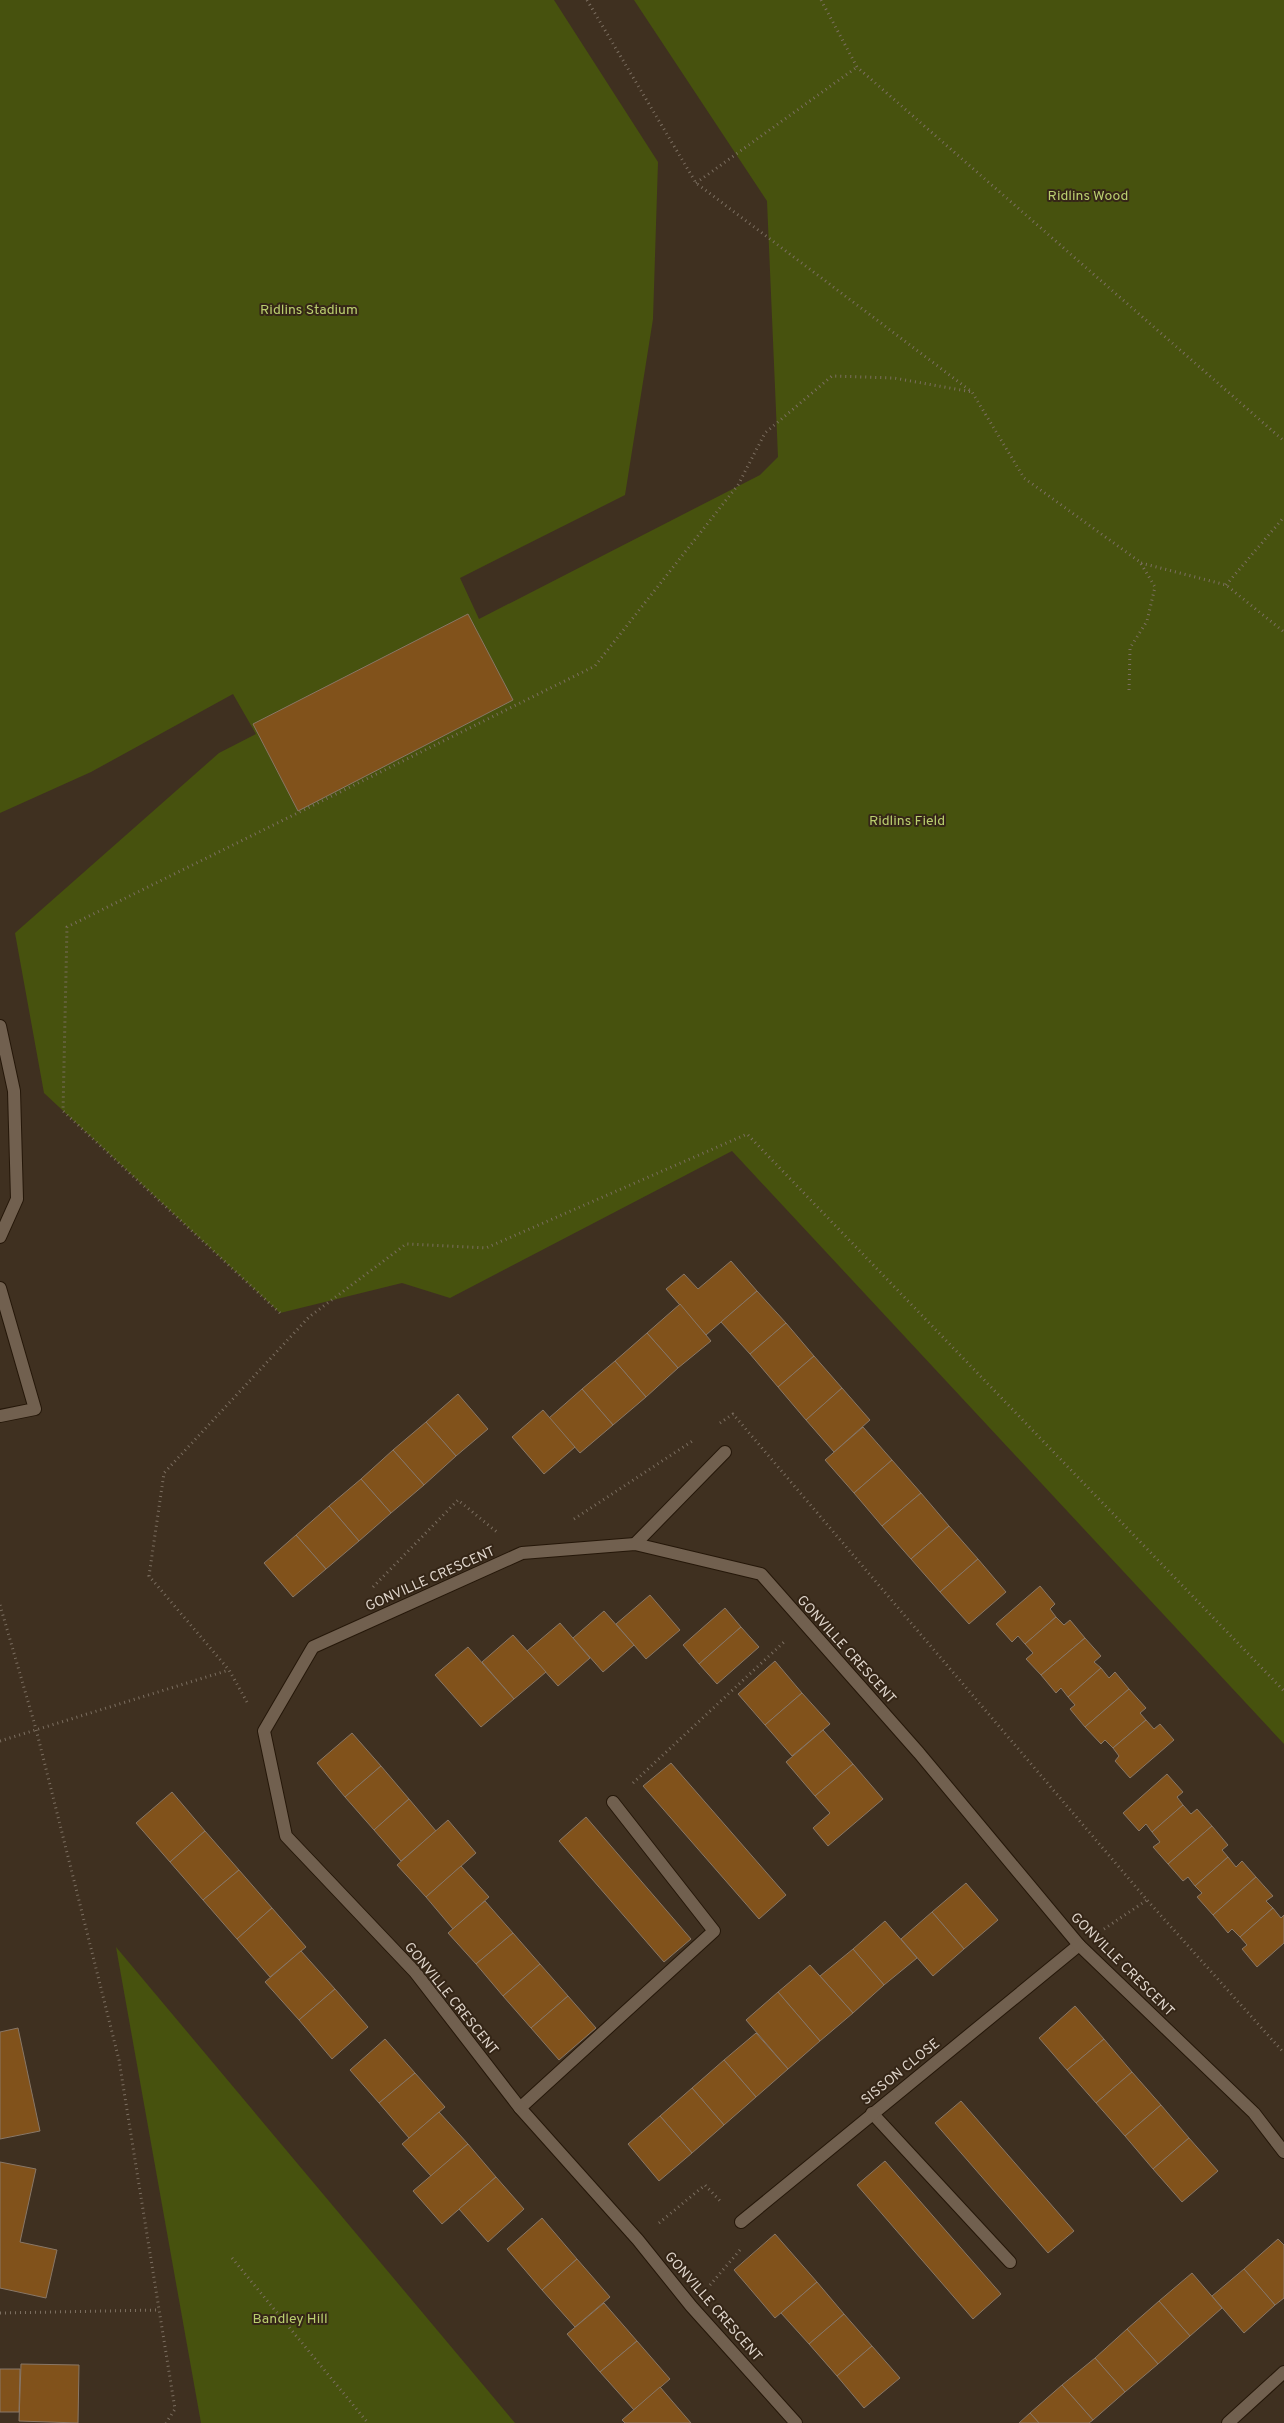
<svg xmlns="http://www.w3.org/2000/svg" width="1284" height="2423" viewBox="0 0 1284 2423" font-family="Overpass,sans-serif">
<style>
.green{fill:#47520e}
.building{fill:#81521b;stroke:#897766}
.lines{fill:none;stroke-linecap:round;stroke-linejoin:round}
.service-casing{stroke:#251709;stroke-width:14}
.minor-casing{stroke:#251709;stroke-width:14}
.path{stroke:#7c6f61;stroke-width:3;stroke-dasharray:1 4;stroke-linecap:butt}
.service{stroke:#71604f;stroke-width:12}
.minor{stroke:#71604f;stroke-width:12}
.labels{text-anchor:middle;stroke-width:4;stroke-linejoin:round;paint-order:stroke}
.park-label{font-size:14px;fill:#bace6f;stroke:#352617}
.street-label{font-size:14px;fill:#dfd5cb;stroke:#352617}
</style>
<rect width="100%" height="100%" fill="#3f3020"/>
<g class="green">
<polygon points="0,0 554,0 658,162 653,319 625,495 460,578 479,619 760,475 778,457 767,201 634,0 1284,0 1284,1744 732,1151 450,1298 402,1283 280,1313 44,1093 15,933 219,753 256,734 233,694 91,772 0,813"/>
<polygon points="116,1947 515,2423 201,2423"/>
</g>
<g class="building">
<polygon points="468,614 513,700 298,811 253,724"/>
<polygon points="731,1261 757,1291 706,1335 666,1289 684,1274 698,1289"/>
<polygon points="757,1291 786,1323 750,1354 721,1322"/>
<polygon points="680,1304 711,1341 678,1368 647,1333"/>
<polygon points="786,1323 814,1356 778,1387 750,1354"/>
<polygon points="647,1333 678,1368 646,1397 615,1361"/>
<polygon points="814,1356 842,1388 806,1420 778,1387"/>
<polygon points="615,1361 646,1397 613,1425 582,1389"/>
<polygon points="842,1388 870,1420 834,1452 806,1420"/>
<polygon points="582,1389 613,1425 580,1453 549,1418"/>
<polygon points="458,1394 488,1429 456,1456 426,1422"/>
<polygon points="543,1410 575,1447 544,1474 512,1437"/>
<polygon points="426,1422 456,1456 424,1485 393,1450"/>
<polygon points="863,1427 892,1460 854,1493 825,1460"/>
<polygon points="393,1450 424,1485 391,1513 361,1479"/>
<polygon points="892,1460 921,1493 882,1526 854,1493"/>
<polygon points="361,1479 391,1513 359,1541 329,1506"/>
<polygon points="921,1493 949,1526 911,1559 882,1526"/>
<polygon points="329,1506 359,1541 326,1569 296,1535"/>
<polygon points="949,1526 978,1559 940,1592 911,1559"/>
<polygon points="296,1535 326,1569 293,1597 264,1563"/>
<polygon points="978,1559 1006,1592 969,1624 940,1592"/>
<polygon points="1040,1586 1055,1604 1050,1609 1056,1617 1025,1644 1018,1636 1012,1642 996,1624"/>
<polygon points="650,1595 680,1630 646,1659 616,1624"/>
<polygon points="725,1608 741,1627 699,1664 683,1645"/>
<polygon points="604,1611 634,1645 603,1672 573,1638"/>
<polygon points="1056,1617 1064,1625 1070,1620 1085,1638 1041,1675 1026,1659 1033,1653 1025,1644"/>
<polygon points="560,1623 590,1658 558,1686 527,1651"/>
<polygon points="741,1627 759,1647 717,1684 699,1664"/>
<polygon points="513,1635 546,1672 514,1699 482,1662"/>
<polygon points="1085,1638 1101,1656 1094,1662 1101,1668 1068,1697 1061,1688 1056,1693 1041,1675"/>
<polygon points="468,1647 514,1699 481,1727 435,1675"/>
<polygon points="775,1661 802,1693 765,1725 738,1694"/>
<polygon points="1101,1668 1109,1678 1115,1672 1129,1689 1085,1727 1070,1709 1075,1705 1068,1697"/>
<polygon points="1129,1689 1146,1708 1140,1713 1146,1720 1113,1748 1105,1740 1101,1744 1085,1727"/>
<polygon points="802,1693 830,1724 792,1756 765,1725"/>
<polygon points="1146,1720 1154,1729 1160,1724 1174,1740 1130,1778 1115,1761 1119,1756 1113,1748"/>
<polygon points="823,1730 853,1764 815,1796 786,1762"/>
<polygon points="352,1733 381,1766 345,1797 317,1763"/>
<polygon points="671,1763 786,1895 759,1919 643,1786"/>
<polygon points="853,1764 883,1799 828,1846 813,1828 830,1813 815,1796"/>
<polygon points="381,1766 409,1799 374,1830 345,1797"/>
<polygon points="1167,1774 1183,1792 1177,1797 1183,1805 1152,1832 1146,1824 1139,1831 1123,1813"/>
<polygon points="172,1792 205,1831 170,1862 136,1823"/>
<polygon points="409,1799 436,1831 401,1861 374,1830"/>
<polygon points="1183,1805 1191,1814 1197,1809 1212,1826 1168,1864 1153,1847 1160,1842 1152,1832"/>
<polygon points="586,1817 691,1939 664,1962 559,1841"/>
<polygon points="448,1820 476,1853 426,1897 397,1865"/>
<polygon points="1212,1826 1228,1845 1222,1850 1228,1857 1195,1886 1188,1877 1183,1881 1168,1864"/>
<polygon points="205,1831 239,1870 203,1900 170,1862"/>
<polygon points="1228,1857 1236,1867 1242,1861 1256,1877 1213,1915 1197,1897 1202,1893 1195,1886"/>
<polygon points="461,1866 489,1897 453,1929 426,1897"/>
<polygon points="239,1870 272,1908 237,1939 203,1900"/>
<polygon points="1256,1877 1273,1896 1266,1901 1273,1908 1240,1937 1232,1929 1228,1933 1213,1915"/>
<polygon points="966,1883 998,1920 964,1949 932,1912"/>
<polygon points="485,1901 513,1933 476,1964 448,1933"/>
<polygon points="272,1908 306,1947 270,1977 237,1939"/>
<polygon points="1273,1908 1281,1918 1284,1915 1284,1943 1257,1967 1242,1949 1247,1945 1240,1937"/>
<polygon points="932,1912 964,1949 933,1976 901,1939"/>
<polygon points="885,1921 917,1958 884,1985 853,1949"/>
<polygon points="513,1933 540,1964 503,1996 476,1964"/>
<polygon points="853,1949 884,1985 853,2013 820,1976"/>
<polygon points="301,1951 335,1989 299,2020 265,1982"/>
<polygon points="540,1964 568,1996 531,2028 503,1996"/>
<polygon points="810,1965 853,2013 820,2041 778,1992"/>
<polygon points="335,1989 368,2027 332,2059 299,2020"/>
<polygon points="778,1992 820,2041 788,2069 746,2020"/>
<polygon points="568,1996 596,2028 559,2060 531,2028"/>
<polygon points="1075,2006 1104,2039 1067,2070 1039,2038"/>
<polygon points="18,2028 40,2131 0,2139 0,2032"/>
<polygon points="756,2033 788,2069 756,2097 724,2060"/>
<polygon points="385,2039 415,2073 379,2103 350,2070"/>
<polygon points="1104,2039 1132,2072 1096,2103 1067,2070"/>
<polygon points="724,2060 756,2097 724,2125 692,2088"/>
<polygon points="1132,2072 1161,2105 1125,2136 1096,2103"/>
<polygon points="415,2073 445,2107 409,2138 379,2103"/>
<polygon points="692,2088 724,2125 692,2153 660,2116"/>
<polygon points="961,2101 1074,2231 1048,2253 935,2123"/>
<polygon points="1161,2105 1189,2138 1153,2169 1125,2136"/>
<polygon points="439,2112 468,2144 431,2176 402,2144"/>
<polygon points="660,2116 692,2153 659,2181 628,2144"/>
<polygon points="1189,2138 1218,2171 1182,2202 1153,2169"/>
<polygon points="468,2144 496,2177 442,2224 413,2191"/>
<polygon points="885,2161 1001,2294 973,2319 857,2185"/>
<polygon points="0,2162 36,2169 20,2242 57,2250 46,2298 0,2288"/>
<polygon points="496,2177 524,2209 488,2242 459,2209"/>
<polygon points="542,2218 577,2259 542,2290 507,2249"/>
<polygon points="775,2234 817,2282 775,2318 734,2270"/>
<polygon points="1278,2239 1284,2245 1284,2298 1275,2305 1244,2269"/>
<polygon points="577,2259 610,2297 575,2327 542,2290"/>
<polygon points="1244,2269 1275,2305 1244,2333 1212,2296"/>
<polygon points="1192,2273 1222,2308 1190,2336 1159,2301"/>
<polygon points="817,2282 844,2314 809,2344 781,2313"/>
<polygon points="1159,2301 1190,2336 1158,2364 1127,2329"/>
<polygon points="604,2303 637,2341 600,2372 567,2334"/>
<polygon points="844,2314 872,2346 837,2376 809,2344"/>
<polygon points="1127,2329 1158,2364 1125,2392 1095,2358"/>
<polygon points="637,2341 670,2379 634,2410 600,2372"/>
<polygon points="872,2346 900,2378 864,2408 837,2376"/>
<polygon points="1095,2358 1125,2392 1093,2420 1062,2385"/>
<polygon points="21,2364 79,2365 78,2423 19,2421"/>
<polygon points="0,2369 20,2369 19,2412 0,2412"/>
<polygon points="1062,2385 1093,2420 1089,2423 1039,2423 1030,2413"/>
<polygon points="660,2387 691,2423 625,2423 622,2420"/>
<polygon points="1030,2413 1039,2423 1019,2423"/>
</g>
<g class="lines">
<g class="service-casing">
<g id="service">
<polyline points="0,1026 14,1091 17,1199 0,1237"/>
<polyline points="0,1288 35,1409 0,1416"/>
<polyline points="635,1544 725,1452"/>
<polyline points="520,2108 714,1931 613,1802"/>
<polyline points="872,2113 1010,2262"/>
</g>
</g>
<g class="minor-casing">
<g id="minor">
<polyline points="741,2222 1079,1945"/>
<polyline points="796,2423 691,2306 638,2240 520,2108 415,1972 286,1836 264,1731 313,1647 522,1553 635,1544 761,1574 919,1753 1079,1945 1254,2113 1284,2152"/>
<polyline points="1228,2423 1284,2372"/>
</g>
</g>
<g class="path">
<polyline points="587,0 696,183 972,392 1024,478 1140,562 1155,587 1147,621 1130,648 1129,691"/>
<polyline points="821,0 857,67 1284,441"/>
<polyline points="696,183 857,67"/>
<polyline points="1141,563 1226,585 1284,632"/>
<polyline points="1226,585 1284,517"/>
<polyline points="280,1313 63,1111 67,927 595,666 738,485 765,433 832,376 894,378 972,392"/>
<polyline points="720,1423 733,1414 1147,1900 1284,2053"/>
<polyline points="574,1519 694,1440"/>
<polyline points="373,1587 458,1500 498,1533"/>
<polyline points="0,1605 36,1729 119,2060 175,2409 166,2423"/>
<polyline points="247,1702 229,1670 149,1576 164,1473 309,1317 406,1244 486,1248 747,1134 1284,1691"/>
<polyline points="0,1741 229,1670"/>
<polyline points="633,1783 784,1642"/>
<polyline points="1104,1929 1147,1900"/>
<polyline points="659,2223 705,2185 722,2203"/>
<polyline points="232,2258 368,2423"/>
<polyline points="710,2285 740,2250"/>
<polyline points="0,2313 159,2310"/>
</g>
<use href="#service" class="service"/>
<use href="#minor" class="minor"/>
</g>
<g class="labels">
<g class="park-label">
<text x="1088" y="200">Ridlins Wood</text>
<text x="309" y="314">Ridlins Stadium</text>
<text x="907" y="825">Ridlins Field</text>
<text x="290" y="2323">Bandley Hill</text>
</g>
<g class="street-label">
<text transform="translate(430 1578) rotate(-24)" y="5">GONVILLE CRESCENT</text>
<text transform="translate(847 1649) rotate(48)" y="5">GONVILLE CRESCENT</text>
<text transform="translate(1123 1964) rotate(45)" y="5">GONVILLE CRESCENT</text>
<text transform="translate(452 1998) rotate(51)" y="5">GONVILLE CRESCENT</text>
<text transform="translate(900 2071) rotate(-39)" y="5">SISSON CLOSE</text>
<text transform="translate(714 2306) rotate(49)" y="5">GONVILLE CRESCENT</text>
</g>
</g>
</svg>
